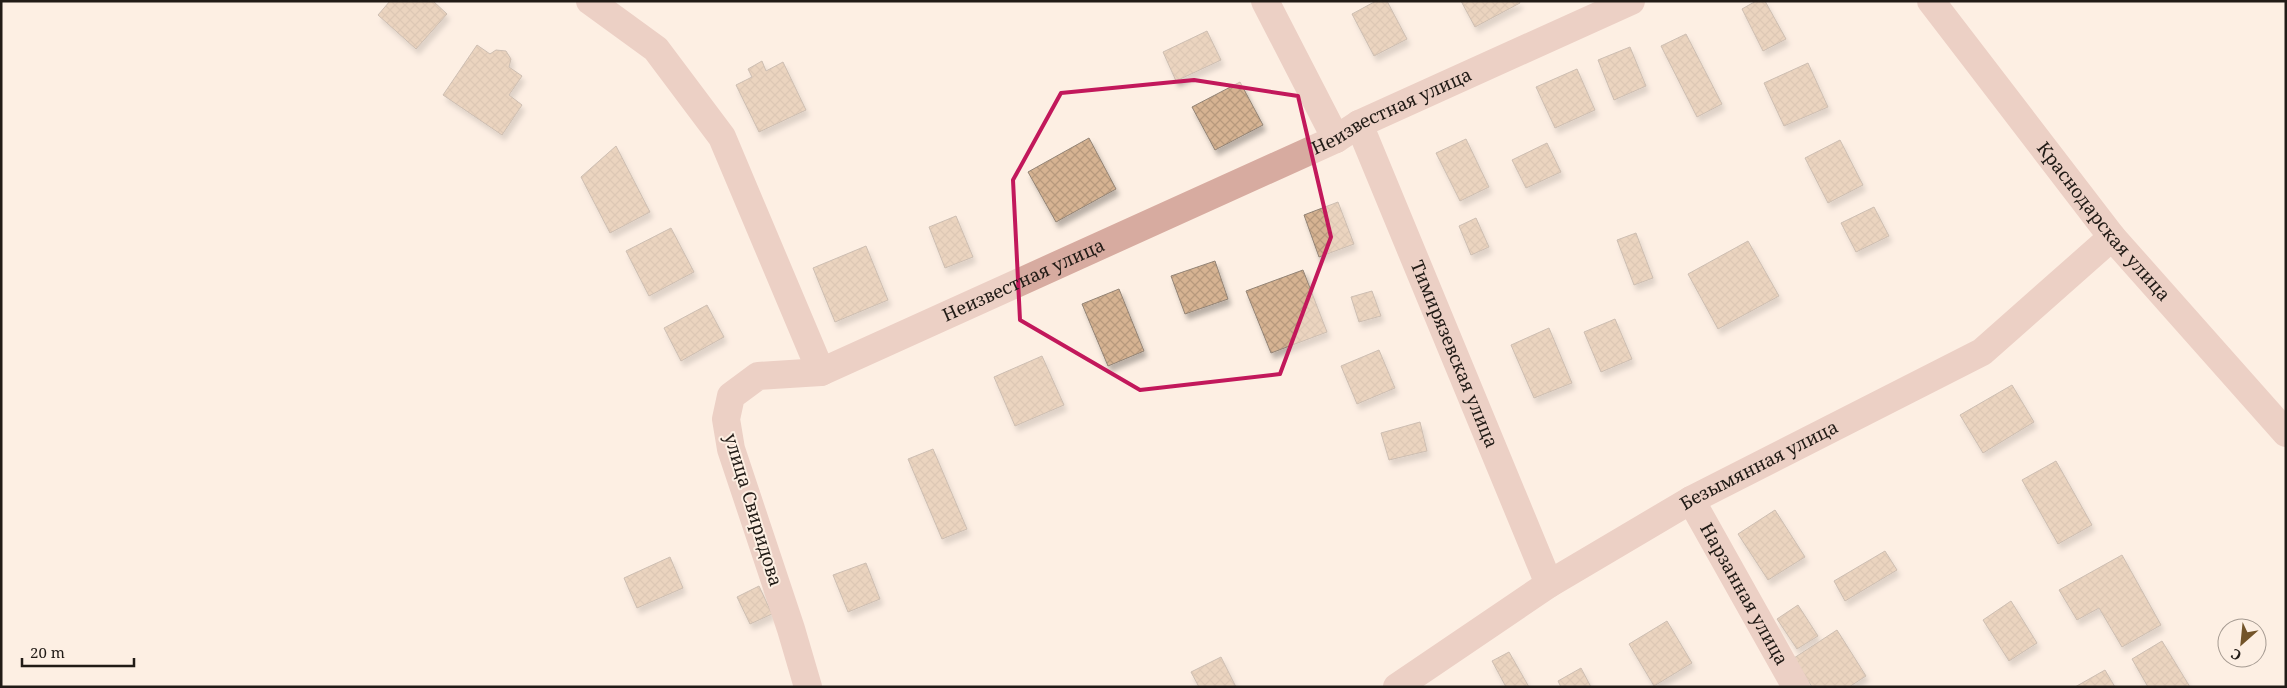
<svg xmlns="http://www.w3.org/2000/svg" width="2287" height="688" viewBox="0 0 2287 688" font-family="'Noto Serif',serif">
<style>
.building{fill:url(#building-cross-hatch);stroke:#928375;filter:url(#shadow)}
.lines{fill:none;stroke-linecap:round;stroke-linejoin:round}
.minor{stroke:#d7aba0;stroke-width:28}
.marked{fill:none;stroke:#c2185b;stroke-width:4;stroke-linejoin:round}
.labels{text-anchor:middle;stroke-width:4;stroke-linejoin:round;paint-order:stroke}
.street-label{font-size:18px;fill:#211b16;stroke:#fdefe3}
</style>
<defs>
<pattern id="building-cross-hatch" width="8" height="8" patternUnits="userSpaceOnUse" patternTransform="scale(1.25)"><rect width="8" height="8" fill="#d6b392"/><path d="M0 0l8 8M0 8l8-8" fill="none" stroke="#b7997d"/></pattern>
<filter id="shadow"><feDropShadow dx="3" dy="5.5" stdDeviation="2.5" flood-color="#0004"/></filter>
</defs>
<rect width="100%" height="100%" fill="#fdefe3"/>
<g class="building">
<polygon points="390,1 433,1 447,14 416,49 378,15"/>
<polygon points="1376,1 1387,1 1407,39 1374,56 1352,14"/>
<polygon points="1461,1 1519,1 1520,3 1475,27"/>
<polygon points="1756,1 1765,1 1786,39 1763,51 1742,9"/>
<polygon points="1207,31 1221,60 1176,81 1163,52"/>
<polygon points="1686,34 1722,104 1697,117 1661,46"/>
<polygon points="477,45 490,54 496,50 506,51 511,59 509,67 522,76 509,95 522,105 502,135 443,95"/>
<polygon points="1630,47 1646,86 1614,100 1598,60"/>
<polygon points="762,61 766,71 783,62 806,110 759,132 736,85 752,77 748,69"/>
<polygon points="1808,63 1828,107 1784,126 1764,83"/>
<polygon points="1577,69 1595,110 1555,128 1536,87"/>
<polygon points="1240,82 1263,125 1215,150 1192,107"/>
<polygon points="1089,138 1116,189 1056,222 1028,172"/>
<polygon points="1466,139 1489,187 1460,201 1436,153"/>
<polygon points="1840,140 1863,185 1828,203 1805,158"/>
<polygon points="1547,143 1561,172 1526,188 1512,160"/>
<polygon points="616,146 650,212 610,233 581,177"/>
<polygon points="1338,202 1354,244 1319,257 1304,215"/>
<polygon points="1874,207 1889,236 1856,252 1841,223"/>
<polygon points="956,216 973,257 945,268 929,227"/>
<polygon points="1476,218 1489,247 1471,255 1459,226"/>
<polygon points="671,228 694,272 649,296 626,251"/>
<polygon points="1636,233 1653,278 1634,285 1617,240"/>
<polygon points="1748,241 1779,296 1718,329 1688,274"/>
<polygon points="866,246 888,300 835,322 813,268"/>
<polygon points="1215,261 1228,299 1185,314 1171,276"/>
<polygon points="1303,270 1327,332 1271,353 1246,291"/>
<polygon points="1119,289 1144,351 1108,366 1082,304"/>
<polygon points="1372,291 1381,316 1359,322 1351,297"/>
<polygon points="707,305 724,337 681,361 664,328"/>
<polygon points="1615,319 1632,359 1601,372 1584,332"/>
<polygon points="1549,328 1572,383 1534,398 1511,345"/>
<polygon points="1379,350 1395,388 1357,404 1341,366"/>
<polygon points="1042,356 1064,405 1015,426 994,377"/>
<polygon points="2012,385 2034,422 1983,453 1960,415"/>
<polygon points="1420,422 1427,451 1389,460 1381,433"/>
<polygon points="933,449 967,529 942,539 908,459"/>
<polygon points="2056,461 2092,525 2058,544 2022,480"/>
<polygon points="1775,510 1805,557 1768,580 1738,534"/>
<polygon points="1885,551 1897,570 1845,601 1834,581"/>
<polygon points="2122,555 2161,625 2122,647 2099,608 2077,620 2059,590"/>
<polygon points="670,557 683,588 637,608 624,578"/>
<polygon points="866,563 880,599 848,612 833,575"/>
<polygon points="759,586 772,614 750,624 737,597"/>
<polygon points="2011,601 2037,643 2009,661 1983,620"/>
<polygon points="1798,605 1818,636 1797,649 1777,619"/>
<polygon points="1667,621 1692,663 1654,686 1629,644"/>
<polygon points="1837,630 1866,676 1849,687 1812,687 1794,658"/>
<polygon points="2162,641 2190,687 2148,687 2132,659"/>
<polygon points="1509,652 1529,687 1506,687 1492,661"/>
<polygon points="1221,657 1236,687 1199,687 1191,672"/>
<polygon points="1581,668 1591,687 1561,687 1558,681"/>
<polygon points="2105,670 2115,687 2075,687"/>
</g>
<g class="lines">
<g class="minor">
<path id="s1" d="M590 1 656 49 722 137 821 372 1336 139 1359 124 1631 1"/>
<polyline points="1265,1 1336,139"/>
<path id="s2" d="M1931 1 2112 237 2286 433"/>
<path id="s3" d="M1359 124 1549 584"/>
<path id="s4" d="M1691 500 1796 687"/>
<polyline points="808,687 791,629 731,449 726,419 731,396 758,376 821,372"/>
<path id="s5" d="M1397 687 1549 584 1691 500 1982 352 2112 237"/>
</g>
</g>
<path d="M0 0H2287V688H0ZM1194 80 1298 96 1331 237 1280 374 1140 390 1020 320 1013 180 1061 93Z" fill="#fdefe3" fill-opacity=".55" fill-rule="evenodd"/>
<path class="marked" d="M1194 80 1298 96 1331 237 1280 374 1140 390 1020 320 1013 180 1061 93Z"/>
<g class="labels">
<g class="street-label">
<text dy="6" stroke="none"><textPath href="#s1" startOffset="1074">Неизвестная улица</textPath></text>
<text dy="6" stroke="none"><textPath href="#s2" startOffset="280">Краснодарская улица</textPath></text>
<text dy="6" stroke="none"><textPath href="#s1" startOffset="669">Неизвестная улица</textPath></text>
<text dy="6" stroke="none"><textPath href="#s3" startOffset="249">Тимирязевская улица</textPath></text>
<text dy="6" stroke="none"><textPath href="#s5" startOffset="425">Безымянная улица</textPath></text>
<text transform="translate(753 510) rotate(73)" y="6">улица Свиридова</text>
<text dy="6" stroke="none"><textPath href="#s4" startOffset="108">Нарзанная улица</textPath></text>
</g>
</g>
<rect width="2287" height="688" fill="none" stroke="#211b16" stroke-width="5"/>
<g transform="translate(2242 643) rotate(207)"><circle r="24" fill="#fdefe3" stroke="#a59a91"/>
<path d="M0-4L9 19L0 12L-9 19Z" fill="#735429"/>
<text y="-8" font-size="14" font-weight="bold" text-anchor="middle" fill="#211b16">С</text>
</g>
<path d="M22 658v8h112v-8" fill="none" stroke="#211b16" stroke-width="2.5"/>
<text x="30" y="658" font-size="15" fill="#211b16" stroke="#fdefe3" stroke-width="4" paint-order="stroke">20 m</text>
</svg>
